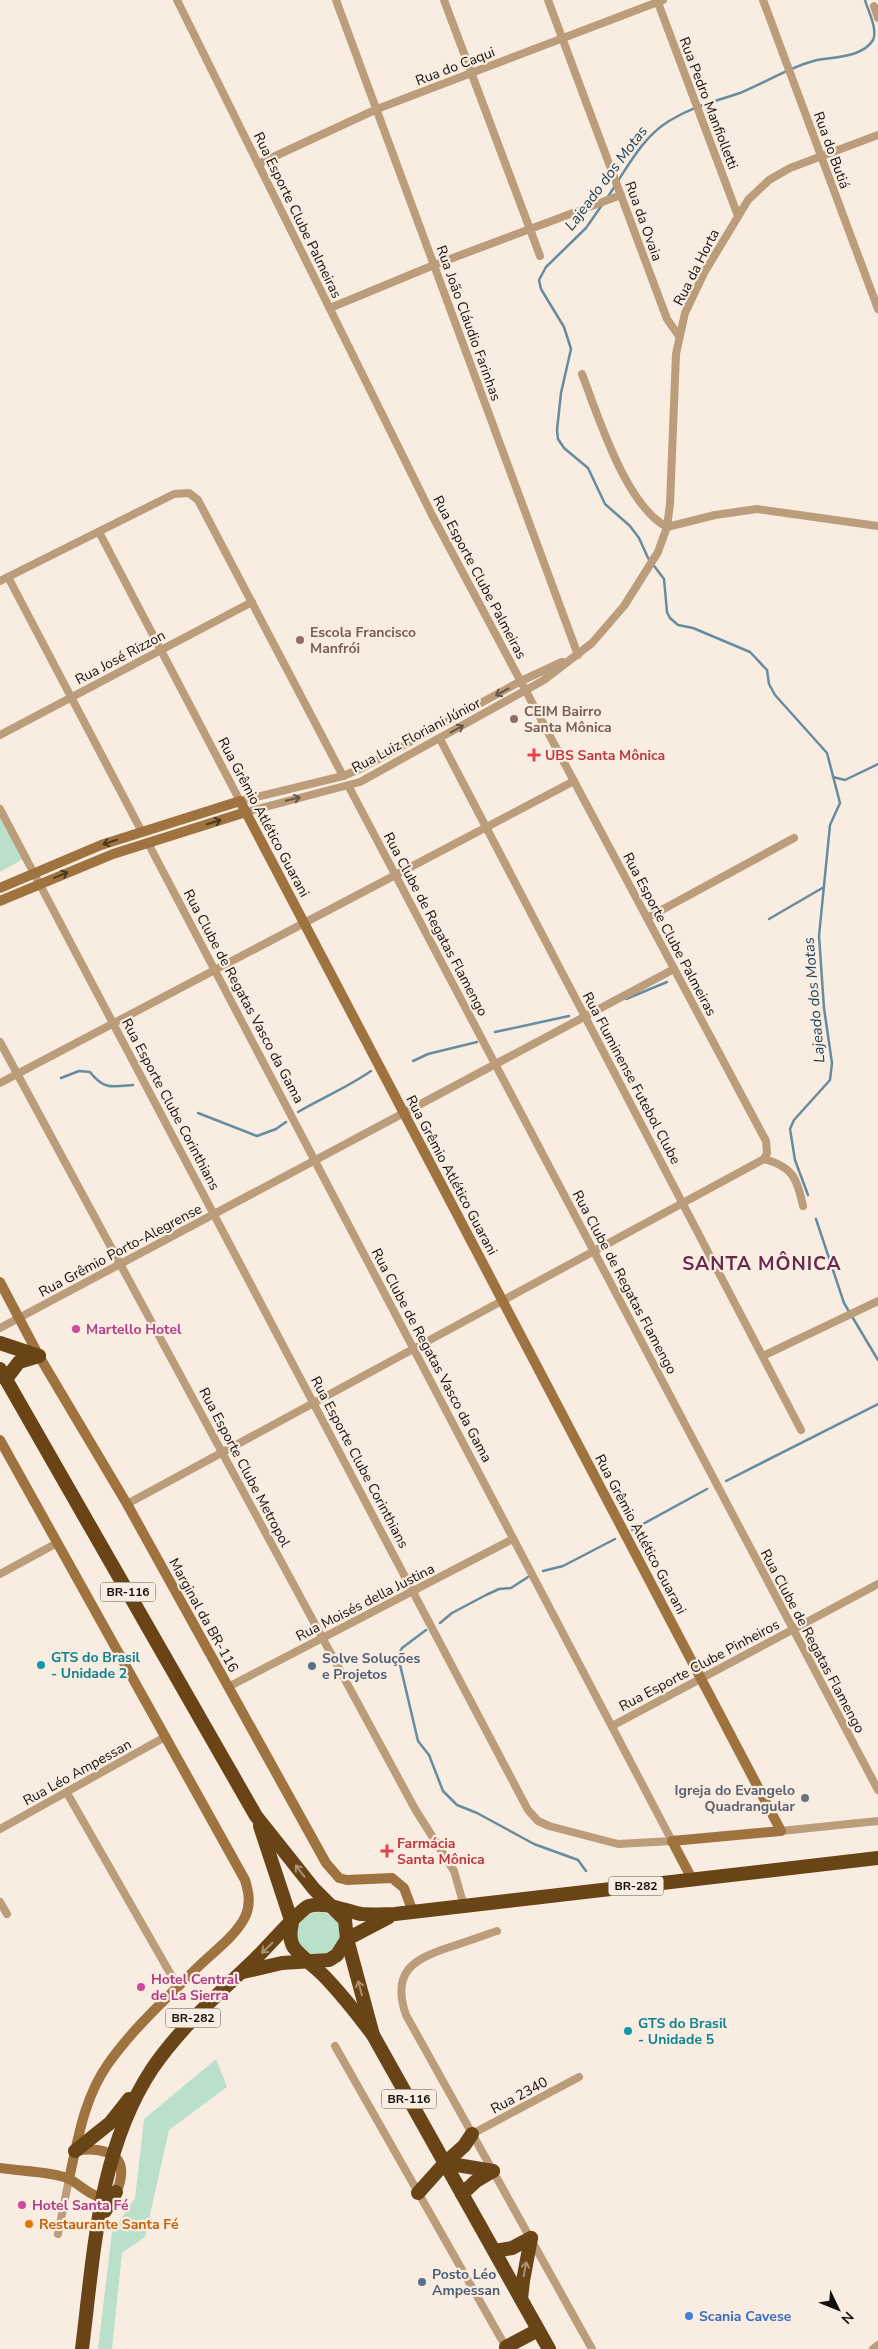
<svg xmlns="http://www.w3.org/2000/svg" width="878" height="2349" viewBox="0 0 878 2349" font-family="'Nunito Sans',sans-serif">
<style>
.green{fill:#bae0cc}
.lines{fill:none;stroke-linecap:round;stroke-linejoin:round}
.stream{stroke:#678b9f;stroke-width:2.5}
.street{stroke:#bb9c7b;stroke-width:8}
.secondary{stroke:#9f733f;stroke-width:10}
.highway{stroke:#684416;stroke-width:14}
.oneway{stroke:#675643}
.oneway2{stroke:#4b3720}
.oneway3{stroke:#a99072}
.education-dot{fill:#8d6e63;stroke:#f9ede2;stroke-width:2}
.health-dot{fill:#e0444e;stroke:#f9ede2;stroke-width:2}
.hotel-dot{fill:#d1479c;stroke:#f9ede2;stroke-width:2}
.culture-dot{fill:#0f9aa8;stroke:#f9ede2;stroke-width:2}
.service-dot{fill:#5c6f8a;stroke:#f9ede2;stroke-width:2}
.worship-dot{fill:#6b7280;stroke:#f9ede2;stroke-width:2}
.food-dot{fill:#e8710a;stroke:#f9ede2;stroke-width:2}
.shop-dot{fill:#3f7fe0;stroke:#f9ede2;stroke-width:2}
.labels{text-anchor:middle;stroke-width:4.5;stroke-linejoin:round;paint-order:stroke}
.shield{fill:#f9ede2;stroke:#58524c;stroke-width:1}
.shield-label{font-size:12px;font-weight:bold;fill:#130f0b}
.street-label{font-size:14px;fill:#130f0b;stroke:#f9ede2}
.education-label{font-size:14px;font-weight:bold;fill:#785e54;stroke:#f9ede2;text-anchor:start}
.health-label{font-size:14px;font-weight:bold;fill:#be3a42;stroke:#f9ede2;text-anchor:start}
.hotel-label{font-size:14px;font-weight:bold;fill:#b23c85;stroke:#f9ede2;text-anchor:start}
.culture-label{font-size:14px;font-weight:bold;fill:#0d838f;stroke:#f9ede2;text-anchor:start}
.service-label{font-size:14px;font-weight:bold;fill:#4e5e75;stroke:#f9ede2;text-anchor:start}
.worship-label{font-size:14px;font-weight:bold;fill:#5b616d;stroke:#f9ede2;text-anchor:end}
.food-label{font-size:14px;font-weight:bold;fill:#c56008;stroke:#f9ede2;text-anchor:start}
.shop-label{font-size:14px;font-weight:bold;fill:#366cbe;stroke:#f9ede2;text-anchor:start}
.water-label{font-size:15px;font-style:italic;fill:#133e54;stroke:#f9ede2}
.district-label{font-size:19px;font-weight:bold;letter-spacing:1px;fill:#67294d;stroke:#f9ede2}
</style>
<rect width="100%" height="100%" fill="#f9ede2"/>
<g class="green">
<polygon points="0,817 23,859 0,872"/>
<circle cx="319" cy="1934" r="22"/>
<polygon points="216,2059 227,2087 169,2130 145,2237 122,2253 112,2349 98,2349 112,2232 135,2198 144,2119"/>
</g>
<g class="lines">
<g class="stream">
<path d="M618 181C632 159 646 135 669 121 694 106 713 102 740 93 765 83 791 66 817 60 835 57 863 57 873 40 878 29 868 11 865 0"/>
<polyline points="607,198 615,186"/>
<polyline points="602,205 586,228 546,267 539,280 541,289 564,327 571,349 561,393 557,430 558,439 564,448 588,468 605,504 630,526 639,538 648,558 664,579 667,612 670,618 678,625 693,628 750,652 767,670 769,684 775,695 827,753 840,803 830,825 819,936 824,1008 832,1063 830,1080 794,1120 790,1129 795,1160 808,1195"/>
<polyline points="833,777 845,780 878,764"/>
<polyline points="769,919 824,887"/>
<polyline points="626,999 667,982"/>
<polyline points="495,1032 569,1016"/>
<polyline points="413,1061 428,1054 477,1042"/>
<path d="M61 1078 79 1071 90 1072C104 1090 112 1087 133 1085"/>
<path d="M298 1112C322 1098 348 1087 371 1071"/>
<polyline points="198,1113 257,1136 276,1129 286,1122"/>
<polyline points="816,1219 844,1303 878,1360"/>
<polyline points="726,1481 878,1404"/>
<polyline points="632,1530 707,1489"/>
<polyline points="543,1571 563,1566 615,1539"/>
<polyline points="440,1623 452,1613 486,1595 499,1589 511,1588 528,1577"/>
<polyline points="426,1630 402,1648 398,1656 418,1741 429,1755 443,1791 457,1805 477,1813 534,1844 578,1860 586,1871"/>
</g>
<g class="street">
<polyline points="177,0 432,515 766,1141 767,1153 764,1159"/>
<polyline points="336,0 578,655"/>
<polyline points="444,0 540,256"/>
<polyline points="548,0 667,319 679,336"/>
<polyline points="657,0 738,216"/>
<polyline points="763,0 878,309"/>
<polyline points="874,6 878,18"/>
<polyline points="258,164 377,109 663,0"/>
<polyline points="330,308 434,265 621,195"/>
<path d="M582 374C598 416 626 506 667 527"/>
<polyline points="667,527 715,515 757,509 878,526"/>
<polyline points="99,532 240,801 343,776 362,768 521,681 562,662"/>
<polyline points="8,577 142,832"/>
<polyline points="0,581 174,494 189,493 198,500 343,776"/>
<polyline points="0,735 252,602"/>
<polyline points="440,739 801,1430"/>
<polyline points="349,787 878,1790"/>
<polyline points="0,809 528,1810 538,1821 549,1826 618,1844 672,1841 148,843"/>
<polyline points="246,812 360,782 544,680 592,643 624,606 658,552 667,527 670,504 676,354 685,313 704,273 748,200 769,180 790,168 878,135"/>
<polyline points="647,918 794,838"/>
<polyline points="0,1042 415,1809 454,1871 464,1906"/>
<polyline points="0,1083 574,781"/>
<path d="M764 1159C793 1167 797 1178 803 1206"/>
<polyline points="0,1328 674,969"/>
<polyline points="763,1356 878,1301"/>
<polyline points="127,1504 764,1159"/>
<polyline points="0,1574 57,1543"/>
<polyline points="228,1687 513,1539"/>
<polyline points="612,1726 878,1584"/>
<polyline points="67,1793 178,1987"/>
<polyline points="0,1829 165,1737"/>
<polyline points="781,1831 878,1821"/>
<polyline points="0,1902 7,1914"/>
<path d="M497 1931C482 1936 466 1942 450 1947 413 1959 391 1972 406 2015L592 2349"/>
<polyline points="335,2046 507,2349"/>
<polyline points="472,2134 579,2077"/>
<polyline points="58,2234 69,2179"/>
<polyline points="873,2349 878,2345"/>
</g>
<g class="secondary">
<polyline points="0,888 101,845 240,801 781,1831 672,1841 692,1879"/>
<polyline points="0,901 113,854 246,812"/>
<polyline points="0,1282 39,1356 127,1504 326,1863 339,1878 347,1880 392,1878 404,1888 413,1912"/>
<path d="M0 1440 245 1880C249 1893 251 1904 245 1917 236 1935 216 1950 201 1964 169 1996 134 2027 108 2064 84 2098 78 2139 69 2179"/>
<path d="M0 2168C17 2171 56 2172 69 2179 82 2185 97 2205 113 2193 119 2189 120 2183 121 2176 124 2150 95 2147 76 2151"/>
</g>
<g class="highway">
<polyline points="0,1343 39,1356"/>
<polyline points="0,1369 256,1816 314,1889 345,1920 347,1939 373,2035"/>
<polyline points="6,1379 19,1362 39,1356"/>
<path d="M260 1826 292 1923C290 1931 289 1938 293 1946 297 1954 318 1969 326 1978 343 1996 358 2015 373 2035L549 2349"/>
<polyline points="347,1939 389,1917"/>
<polyline points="243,1972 282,1963 329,1960 337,1955 347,1939"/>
<polyline points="75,2151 110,2123 129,2099"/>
<polyline points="445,2163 493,2171"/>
<polyline points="418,2193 445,2163 464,2146 472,2134"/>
<polyline points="462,2194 476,2181 493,2171"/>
<polyline points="105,2211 116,2192"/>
<polyline points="495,2251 512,2248 531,2238"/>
<polyline points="521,2299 523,2281 531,2238"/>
<polyline points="506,2347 538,2330"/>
<path d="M82 2349C94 2254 98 2151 152 2069 180 2028 217 1995 253 1961 264 1951 300 1909 309 1906 325 1901 345 1911 361 1914 372 1915 384 1914 395 1914L878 1858"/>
</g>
</g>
<defs><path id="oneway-shaft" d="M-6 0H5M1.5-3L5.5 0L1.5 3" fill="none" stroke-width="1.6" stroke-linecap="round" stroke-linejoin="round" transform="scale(1.25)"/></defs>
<g class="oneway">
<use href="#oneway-shaft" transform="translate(502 692) rotate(151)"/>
<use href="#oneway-shaft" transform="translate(457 729) rotate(-29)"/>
<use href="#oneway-shaft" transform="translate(293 799) rotate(-13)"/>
</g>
<g class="oneway2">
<use href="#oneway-shaft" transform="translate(214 822) rotate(-17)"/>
<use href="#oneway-shaft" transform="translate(110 842) rotate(162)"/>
<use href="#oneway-shaft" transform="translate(61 875) rotate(-23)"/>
</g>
<g class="oneway3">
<use href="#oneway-shaft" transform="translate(300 1871) rotate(-128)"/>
<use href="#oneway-shaft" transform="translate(267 1948) rotate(136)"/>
<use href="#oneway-shaft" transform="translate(360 1988) rotate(-105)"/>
<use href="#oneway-shaft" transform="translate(525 2269) rotate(-79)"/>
</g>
<g class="education-dot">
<circle cx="300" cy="640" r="5"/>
<circle cx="514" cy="719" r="5"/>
</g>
<g class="health-dot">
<path d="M531.5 747.5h5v5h5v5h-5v5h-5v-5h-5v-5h5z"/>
<path d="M384.5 1843.5h5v5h5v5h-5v5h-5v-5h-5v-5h5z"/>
</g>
<g class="hotel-dot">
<circle cx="76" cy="1329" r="5"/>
<circle cx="141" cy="1987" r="5"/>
<circle cx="22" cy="2205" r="5"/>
</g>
<g class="culture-dot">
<circle cx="41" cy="1665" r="5"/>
<circle cx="628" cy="2031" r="5"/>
</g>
<g class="service-dot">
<circle cx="312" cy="1666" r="5"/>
<circle cx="422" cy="2282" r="5"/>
</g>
<circle class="worship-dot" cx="805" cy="1798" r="5"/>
<circle class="food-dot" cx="29" cy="2224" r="5"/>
<circle class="shop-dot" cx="689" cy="2316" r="5"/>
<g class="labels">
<g class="shield">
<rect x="100.5" y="1582.5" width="55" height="19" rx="4"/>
<rect x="608.5" y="1876.5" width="55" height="19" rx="4"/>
<rect x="165.5" y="2008.5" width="55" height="19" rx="4"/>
<rect x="381.5" y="2089.5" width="55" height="19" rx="4"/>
</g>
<g class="shield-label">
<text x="128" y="1596">BR-116</text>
<text x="636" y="1890">BR-282</text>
<text x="193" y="2022">BR-282</text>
<text x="409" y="2103">BR-116</text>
</g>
<g class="street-label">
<text transform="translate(455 66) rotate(-21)" y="5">Rua do Caqui</text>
<text transform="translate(709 103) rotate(69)" y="5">Rua Pedro Manfiolletti</text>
<text transform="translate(832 150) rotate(70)" y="5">Rua do Butiá</text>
<text transform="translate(298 215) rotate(64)" y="5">Rua Esporte Clube Palmeiras</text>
<text transform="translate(644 221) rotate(70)" y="5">Rua da Ovaia</text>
<text transform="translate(696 267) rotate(-63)" y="5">Rua da Horta</text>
<text transform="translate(469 323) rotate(70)" y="5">Rua João Cláudio Farinhas</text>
<text transform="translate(480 577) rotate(62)" y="5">Rua Esporte Clube Palmeiras</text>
<text transform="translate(120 657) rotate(-28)" y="5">Rua José Rizzon</text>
<text transform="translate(416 735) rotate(-28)" y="5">Rua Luiz Floriani Júnior</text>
<text transform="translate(264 817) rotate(62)" y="5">Rua Grêmio Atlético Guarani</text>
<text transform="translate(436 924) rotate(62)" y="5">Rua Clube de Regatas Flamengo</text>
<text transform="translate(670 934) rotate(62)" y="5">Rua Esporte Clube Palmeiras</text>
<text transform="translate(244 996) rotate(62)" y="5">Rua Clube de Regatas Vasco da Gama</text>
<text transform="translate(632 1078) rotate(62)" y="5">Rua Fluminense Futebol Clube</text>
<text transform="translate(171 1104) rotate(62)" y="5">Rua Esporte Clube Corinthians</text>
<text transform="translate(452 1175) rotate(62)" y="5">Rua Grêmio Atlético Guarani</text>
<text transform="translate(120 1250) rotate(-28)" y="5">Rua Grêmio Porto-Alegrense</text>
<text transform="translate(625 1282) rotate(62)" y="5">Rua Clube de Regatas Flamengo</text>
<text transform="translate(432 1355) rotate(62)" y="5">Rua Clube de Regatas Vasco da Gama</text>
<text transform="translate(360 1462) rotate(62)" y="5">Rua Esporte Clube Corinthians</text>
<text transform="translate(245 1467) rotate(62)" y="5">Rua Esporte Clube Metropol</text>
<text transform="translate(641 1534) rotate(62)" y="5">Rua Grêmio Atlético Guarani</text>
<text transform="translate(365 1602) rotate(-27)" y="5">Rua Moisés della Justina</text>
<text transform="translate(204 1615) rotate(61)" y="5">Marginal da BR-116</text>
<text transform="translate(813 1641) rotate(62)" y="5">Rua Clube de Regatas Flamengo</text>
<text transform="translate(699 1665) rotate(-28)" y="5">Rua Esporte Clube Pinheiros</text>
<text transform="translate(77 1772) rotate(-29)" y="5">Rua Léo Ampessan</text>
<text transform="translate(519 2095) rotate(-28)" y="5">Rua 2340</text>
</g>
<g class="education-label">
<text x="310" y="637">Escola Francisco<tspan x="310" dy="16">Manfrói</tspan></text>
<text x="524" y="716">CEIM Bairro<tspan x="524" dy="16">Santa Mônica</tspan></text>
</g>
<g class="health-label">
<text x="545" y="760">UBS Santa Mônica</text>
<text x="397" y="1848">Farmácia<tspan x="397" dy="16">Santa Mônica</tspan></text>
</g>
<g class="hotel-label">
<text x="86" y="1334">Martello Hotel</text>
<text x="151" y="1984">Hotel Central<tspan x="151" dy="16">de La Sierra</tspan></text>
<text x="32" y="2210">Hotel Santa Fé</text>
</g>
<g class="culture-label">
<text x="51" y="1662">GTS do Brasil<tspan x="51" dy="16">- Unidade 2</tspan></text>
<text x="638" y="2028">GTS do Brasil<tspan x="638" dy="16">- Unidade 5</tspan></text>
</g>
<g class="service-label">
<text x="322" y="1663">Solve Soluções<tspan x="322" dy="16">e Projetos</tspan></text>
<text x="432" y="2279">Posto Léo<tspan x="432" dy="16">Ampessan</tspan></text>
</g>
<g class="worship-label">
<text x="795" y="1795">Igreja do Evangelo<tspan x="795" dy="16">Quadrangular</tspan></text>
</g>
<g class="food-label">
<text x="39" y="2229">Restaurante Santa Fé</text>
</g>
<g class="shop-label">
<text x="699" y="2321">Scania Cavese</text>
</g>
<g class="water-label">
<text transform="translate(606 178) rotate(-53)" y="5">Lajeado dos Motas</text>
<text transform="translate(814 1000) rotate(-95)" y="5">Lajeado dos Motas</text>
</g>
<g class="district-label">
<text x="762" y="1270">SANTA MÔNICA</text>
</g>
</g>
<g transform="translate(838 2309) rotate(133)" stroke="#f9ede2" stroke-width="4" paint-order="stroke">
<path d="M0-4L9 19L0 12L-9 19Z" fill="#130f0b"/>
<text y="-8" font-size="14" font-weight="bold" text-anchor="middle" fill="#130f0b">N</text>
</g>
</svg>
